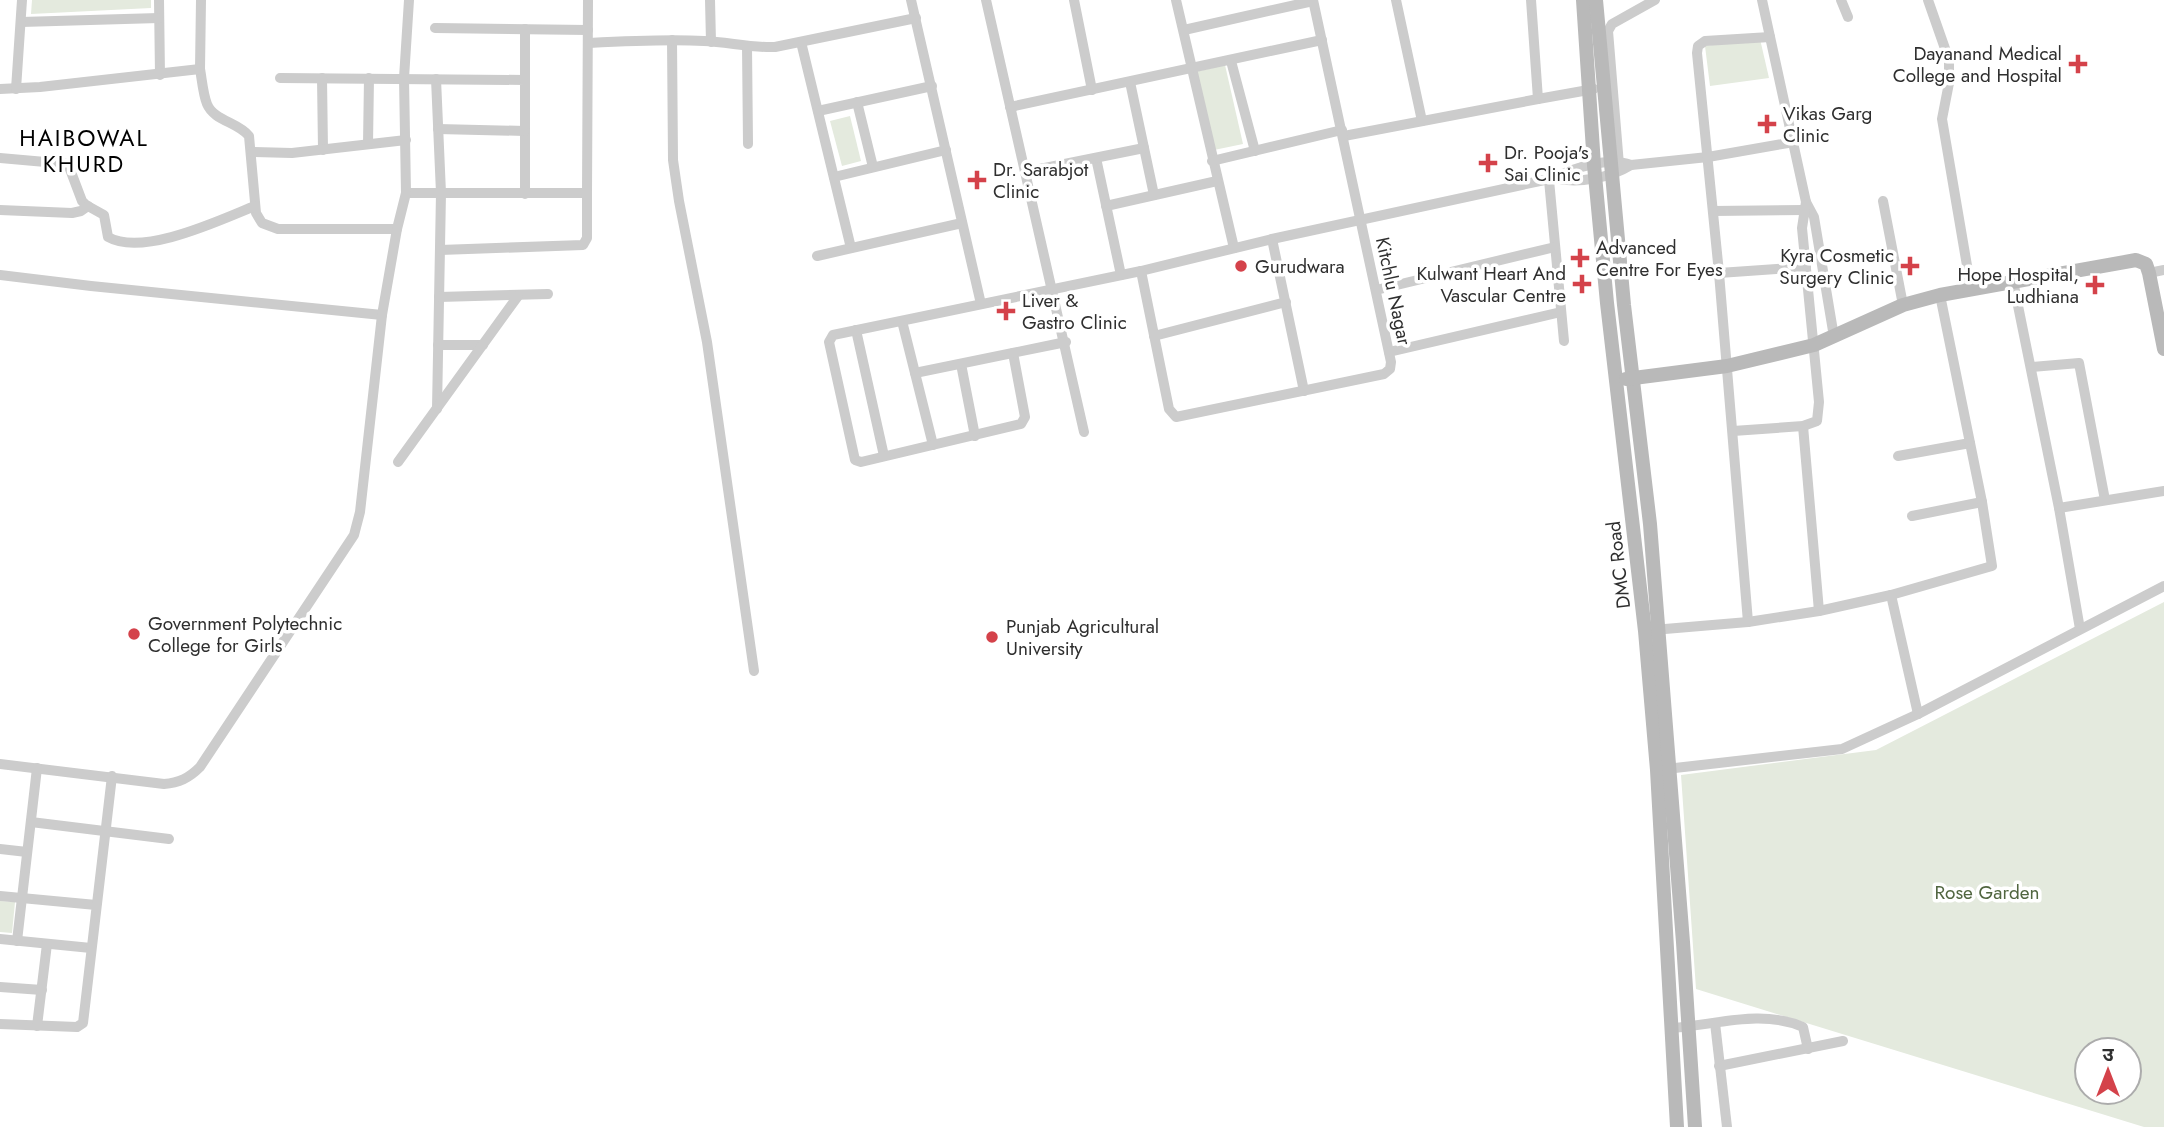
<svg xmlns="http://www.w3.org/2000/svg" width="2164" height="1127" viewBox="0 0 2164 1127" font-family="Jost,'Noto Sans Devanagari',sans-serif">
<style>
.green{fill:#e4eade;fill-rule:evenodd}
.lines{fill:none;stroke-linecap:round;stroke-linejoin:round}
.street{stroke:#ccc;stroke-width:10}
.secondary{stroke:#b9b9b9;stroke-width:14}
.poi-dot{fill:#d4424a;stroke:#fff;stroke-width:2.5}
.labels{text-anchor:middle;stroke-width:7;stroke-linejoin:round;paint-order:stroke}
.poi-label{font-size:19px;fill:#2f2f2f;stroke:#fff;text-anchor:start}
.street-label{font-size:19px;fill:#2f2f2f;stroke:#fff}
.park-label{font-size:19px;fill:#516640;stroke:#fff}
.quarter-label{font-size:23px;letter-spacing:2px;fill:#000;stroke:#fff}
</style>
<rect width="100%" height="100%" fill="#fff"/>
<g class="green">
<polygon points="32,0 151,0 151,8 31,14"/>
<polygon points="1760,39 1769,78 1710,86 1705,46"/>
<polygon points="1225,65 1243,144 1214,150 1195,72"/>
<polygon points="850,116 861,161 842,166 830,121"/>
<path d="M2164 602V1127H2144L1696 989 1681 775 1876 750ZM2087 1050H2129V1092H2087Z"/>
<polygon points="0,901 15,902 12,933 0,932"/>
</g>
<g class="lines">
<g class="street">
<polyline points="159,0 160,75"/>
<polyline points="710,0 711,42"/>
<polyline points="911,0 981,304"/>
<polyline points="986,0 1084,432"/>
<polyline points="1074,0 1092,90"/>
<polyline points="1176,0 1234,248"/>
<polyline points="1396,0 1422,121"/>
<polyline points="1531,0 1538,99 1594,89"/>
<polyline points="1762,0 1806,202 1814,217 1834,337"/>
<polyline points="1841,0 1848,17"/>
<polyline points="1928,0 1949,60 1949,83 1942,119 1971,289"/>
<polyline points="21,22 159,18"/>
<polyline points="435,28 588,30"/>
<polyline points="1184,30 1313,1"/>
<polyline points="672,40 673,160 679,201 707,342 754,671"/>
<polyline points="801,42 851,248"/>
<path d="M588 43C627 41 665 39 704 41 728 42 751 48 775 47L916 18"/>
<polyline points="747,46 748,144"/>
<polyline points="1231,61 1255,151"/>
<path d="M200 69C202 80 203 94 207 104 214 121 238 122 249 136L256 213 262 223 278 229H397"/>
<polyline points="280,78 525,80 525,194"/>
<polyline points="322,78 323,150"/>
<polyline points="436,79 441,193 437,409"/>
<polyline points="525,80 525,29"/>
<polyline points="1130,82 1154,195"/>
<polyline points="0,89 40,87 200,69 201,0"/>
<polyline points="16,89 22,0"/>
<polyline points="857,102 873,167"/>
<polyline points="1010,107 1322,40"/>
<polyline points="818,111 932,86"/>
<polyline points="438,129 525,131"/>
<polyline points="1344,136 1538,99"/>
<polyline points="368,144 369,78"/>
<polyline points="252,152 292,153 406,140"/>
<path d="M0 158 68 164 82 201 86 205 104 215 108 237C143 257 220 220 255 206"/>
<polyline points="1096,158 1121,275"/>
<polyline points="1212,161 1342,130"/>
<polyline points="1619,165 1608,31 1612,24 1655,0"/>
<polyline points="1631,165 1708,157 1794,142"/>
<polyline points="1025,172 1144,148"/>
<polyline points="834,177 946,150"/>
<polyline points="1549,180 1564,341"/>
<polyline points="406,193 587,193 588,0"/>
<polyline points="1883,201 1903,305"/>
<polyline points="1106,206 1217,181"/>
<polyline points="0,210 72,213 81,211 88,206"/>
<polyline points="1713,211 1804,210"/>
<polyline points="1272,239 1304,391"/>
<polyline points="440,250 583,245 587,238 587,193"/>
<polyline points="817,256 962,223"/>
<polyline points="1141,271 1169,409 1176,417 1384,374 1390,369 1391,362 1313,0"/>
<polyline points="1719,273 1806,267"/>
<polyline points="2149,273 2164,270"/>
<polyline points="0,275 91,286 382,315"/>
<polyline points="2013,281 2059,508 2080,629"/>
<polyline points="1376,290 1555,247"/>
<polyline points="439,297 548,294"/>
<polyline points="902,321 933,445"/>
<polyline points="856,330 884,456"/>
<polyline points="1154,336 1286,302"/>
<polyline points="438,345 483,345"/>
<polyline points="1389,352 1561,312"/>
<path d="M1013 353 1025 417 1021 424 861 462 855 460 829 342 833 335 1141 271 1272 239 1554 178C1576 167 1608 157 1631 165 1610 178 1578 184 1554 178"/>
<polyline points="961,364 975,436"/>
<polyline points="2031,367 2079,363 2105,500"/>
<polyline points="915,373 1066,342"/>
<polyline points="1803,426 1819,611"/>
<polyline points="1733,431 1803,426 1817,421 1819,402 1802,228 1806,202"/>
<polyline points="1898,456 1970,443"/>
<polyline points="398,462 518,296"/>
<polyline points="2059,508 2164,491"/>
<polyline points="1912,516 1982,502"/>
<polyline points="1891,595 1918,714"/>
<polyline points="1748,622 1719,273 1697,53 1698,46 1705,41 1770,37"/>
<polyline points="1653,630 1748,622 1819,611 1891,595 1992,566 1982,502 1940,295"/>
<path d="M0 764 164 784C179 783 189 778 200 767L354 535 360 512 382 315 397 229 406 193 404 78 409 0"/>
<polyline points="1666,769 1842,749 1918,714 2164,586"/>
<polyline points="31,822 169,839"/>
<polyline points="0,849 27,852"/>
<polyline points="0,896 96,905"/>
<polyline points="0,939 91,948"/>
<polyline points="17,941 37,768"/>
<polyline points="0,987 42,990"/>
<polyline points="1715,1023 1727,1127"/>
<polyline points="0,1024 77,1027 83,1023 112,776"/>
<polyline points="37,1026 47,944"/>
<path d="M1673 1028C1715 1025 1762 1009 1803 1027L1808 1049"/>
<polyline points="1719,1066 1843,1041"/>
</g>
<g class="secondary">
<polyline points="1583,0 1594,165 1607,303 1645,631 1657,770 1677,1127"/>
<polyline points="1596,0 1624,305 1650,524 1683,942 1695,1127"/>
<polyline points="1626,379 1727,366 1814,345 1903,305 1940,295 2136,260 2146,264 2149,273 2164,349"/>
</g>
</g>
<g class="poi-dot">
<path d="M2074.5 53.5h7v7h7v7h-7v7h-7v-7h-7v-7h7z"/>
<path d="M1763.5 113.5h7v7h7v7h-7v7h-7v-7h-7v-7h7z"/>
<path d="M1484.5 152.5h7v7h7v7h-7v7h-7v-7h-7v-7h7z"/>
<path d="M973.5 169.5h7v7h7v7h-7v7h-7v-7h-7v-7h7z"/>
<path d="M1576.5 247.5h7v7h7v7h-7v7h-7v-7h-7v-7h7z"/>
<circle cx="1241" cy="266" r="7"/>
<path d="M1906.5 255.5h7v7h7v7h-7v7h-7v-7h-7v-7h7z"/>
<path d="M1578.5 273.5h7v7h7v7h-7v7h-7v-7h-7v-7h7z"/>
<path d="M2091.5 274.5h7v7h7v7h-7v7h-7v-7h-7v-7h7z"/>
<path d="M1002.5 300.5h7v7h7v7h-7v7h-7v-7h-7v-7h7z"/>
<circle cx="134" cy="634" r="7"/>
<circle cx="992" cy="637" r="7"/>
</g>
<g class="labels">
<g class="poi-label">
<text x="2062" y="60" text-anchor="end">Dayanand Medical<tspan x="2062" dy="22">College and Hospital</tspan></text>
<text x="1783" y="120">Vikas Garg<tspan x="1783" dy="22">Clinic</tspan></text>
<text x="1504" y="159">Dr. Pooja's<tspan x="1504" dy="22">Sai Clinic</tspan></text>
<text x="993" y="176">Dr. Sarabjot<tspan x="993" dy="22">Clinic</tspan></text>
<text x="1596" y="254">Advanced<tspan x="1596" dy="22">Centre For Eyes</tspan></text>
<text x="1894" y="262" text-anchor="end">Kyra Cosmetic<tspan x="1894" dy="22">Surgery Clinic</tspan></text>
<text x="1255" y="273">Gurudwara</text>
<text x="1566" y="280" text-anchor="end">Kulwant Heart And<tspan x="1566" dy="22">Vascular Centre</tspan></text>
<text x="2079" y="281" text-anchor="end">Hope Hospital,<tspan x="2079" dy="22">Ludhiana</tspan></text>
<text x="1022" y="307">Liver &amp;<tspan x="1022" dy="22">Gastro Clinic</tspan></text>
<text x="148" y="630">Government Polytechnic<tspan x="148" dy="22">College for Girls</tspan></text>
<text x="1006" y="633">Punjab Agricultural<tspan x="1006" dy="22">University</tspan></text>
</g>
<g class="street-label">
<text transform="translate(1394 291) rotate(78)" y="7">Kitchlu Nagar</text>
<text transform="translate(1618 565) rotate(-97)" y="7">DMC Road</text>
</g>
<g class="park-label">
<text x="1987" y="899">Rose Garden</text>
</g>
<g class="quarter-label">
<text x="84" y="146">HAIBOWAL<tspan x="84" dy="26">KHURD</tspan></text>
</g>
</g>
<g transform="translate(2108 1071)"><circle r="33" fill="#ffffff" stroke="#acacac" stroke-width="2"/>
<path d="M0-5L12 26L0 18L-12 26Z" fill="#d4424a"/>
<text y="-10" font-size="19" font-weight="bold" text-anchor="middle" fill="#2f2f2f">उ</text>
</g>
</svg>
